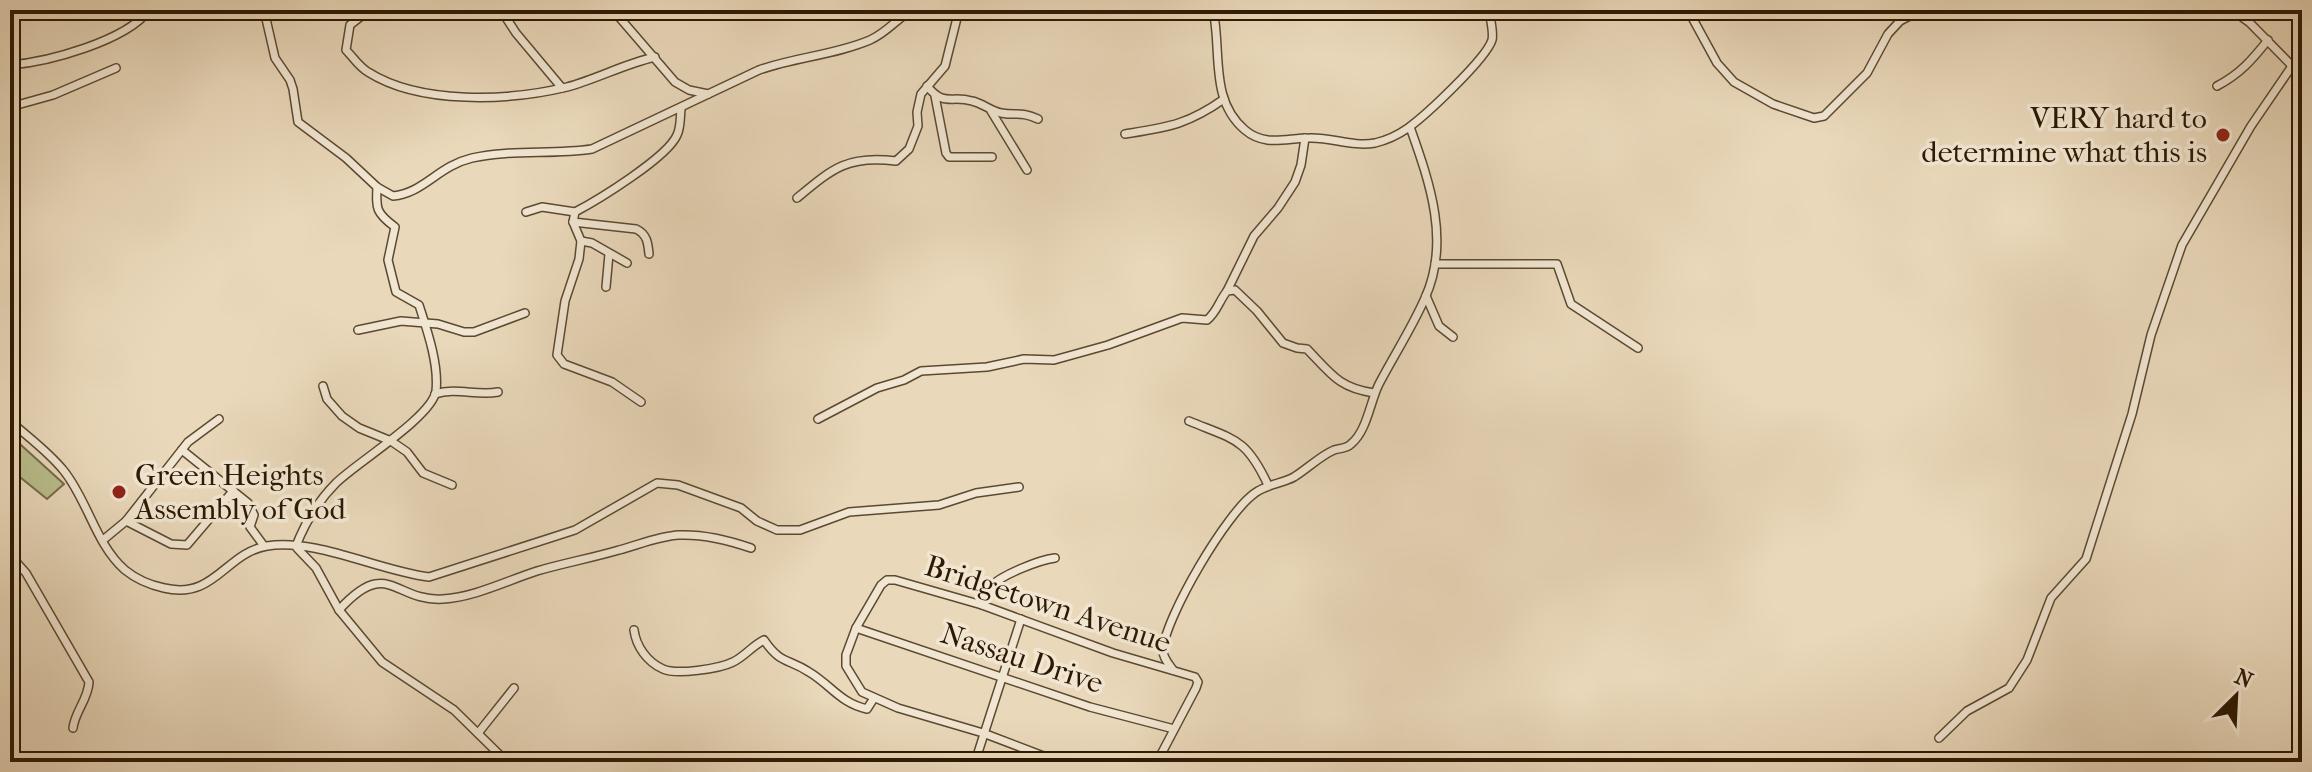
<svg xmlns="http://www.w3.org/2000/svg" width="2312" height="772" viewBox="0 0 2312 772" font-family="'IM FELL French Canon',serif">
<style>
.green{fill:#b9be8d;stroke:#736c48;stroke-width:2}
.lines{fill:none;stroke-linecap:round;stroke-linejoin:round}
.minor-casing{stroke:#5c4931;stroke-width:10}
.minor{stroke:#f1e6d2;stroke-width:7}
.poi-dot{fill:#8f2418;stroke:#f1e6d2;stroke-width:3}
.labels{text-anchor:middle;stroke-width:7;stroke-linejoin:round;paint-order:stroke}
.poi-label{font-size:30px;fill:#2d1903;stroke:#f1e6d2;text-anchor:end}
.street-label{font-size:30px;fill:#2d1903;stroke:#f1e6d2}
</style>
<rect width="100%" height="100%" fill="#e9d8ba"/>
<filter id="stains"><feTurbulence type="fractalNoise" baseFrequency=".0025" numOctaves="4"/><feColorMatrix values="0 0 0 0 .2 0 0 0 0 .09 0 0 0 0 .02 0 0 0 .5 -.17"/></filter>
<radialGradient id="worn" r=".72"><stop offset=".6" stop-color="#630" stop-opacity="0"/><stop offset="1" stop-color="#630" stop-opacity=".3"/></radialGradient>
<polygon class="green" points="10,435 64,484 47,499 10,469"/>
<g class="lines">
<g class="minor-casing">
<g id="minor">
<path d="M264 10 275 58 290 80 293 89 298 122 346 158 377 187 393 196C424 193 438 166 472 158 512 149 552 155 592 149L759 70C795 57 835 55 870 40 886 33 896 20 911 10"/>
<path d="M369 10 350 25 346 50C353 57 359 67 368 72 420 105 509 101 567 87 597 79 624 64 655 57"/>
<polyline points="501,10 516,33 562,88"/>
<polyline points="613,10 675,82 689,90 708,94"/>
<path d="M1213 10C1222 50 1209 100 1245 130 1265 147 1286 138 1309 138 1332 137 1352 147 1375 143 1388 140 1398 135 1408 128 1426 115 1486 59 1492 40 1494 32 1490 19 1489 10"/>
<polyline points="1688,10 1717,63 1734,82 1773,104 1814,118 1824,116 1867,73 1888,34 1900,21 1921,10"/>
<polyline points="2232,10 2250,23 2302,76"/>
<path d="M10 65C48 62 126 41 149 10"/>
<path d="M927 86C944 107 951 95 972 101 982 103 991 111 1001 113 1017 116 1021 111 1038 119"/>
<path d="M2217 86C2240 74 2252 60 2268 40"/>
<polyline points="935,96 946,153 949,157 992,157"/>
<polyline points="10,107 53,95 116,68"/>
<polyline points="991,111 1027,170"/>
<path d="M1125 134C1168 127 1187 125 1224 99"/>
<path d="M797 198C833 168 848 155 896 161L909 149 918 126 917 112 921 94 945 66 959 10"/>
<polyline points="526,212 542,207 575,212"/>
<path d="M573 222 636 229C647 234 648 243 649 254"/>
<polyline points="581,241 592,243 627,263"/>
<polyline points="1435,264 1557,264 1571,304 1638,348"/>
<polyline points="606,287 609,254"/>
<polyline points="1227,291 1254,236 1278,208 1295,182 1301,165 1305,138"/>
<polyline points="1426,296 1439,326 1453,337"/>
<polyline points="358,330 401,321 438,324 464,332 474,332 525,313"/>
<polyline points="323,386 327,399 342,416 359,428 391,441 407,452 423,473 452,485"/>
<path d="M435 394C456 387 477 396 498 392"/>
<path d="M641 402 612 382 564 364 557 355 565 301 579 259 581 241 573 222 575 212C598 200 668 157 677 135 681 127 680 117 681 109"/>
<path d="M818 419 877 388 904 380 921 371 987 367 1024 359 1054 360 1108 345 1182 318 1207 320C1217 312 1219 301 1227 291L1235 290 1257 311 1283 343 1297 348 1307 349C1331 374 1339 388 1374 393"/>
<path d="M10 421C28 437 49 452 64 471 88 501 96 545 125 570 136 579 150 585 164 588 215 600 225 553 267 546 316 538 379 571 429 577L575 530 657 483 678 485 741 508 757 521 777 530H800L849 512 939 505 976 493 1019 487"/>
<path d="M1189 421C1235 440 1246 438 1268 485"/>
<polyline points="182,450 248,503 254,515 250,527 264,546"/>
<polyline points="126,521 171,544 187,545 233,491"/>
<polyline points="103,540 126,521 188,442 219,419"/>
<path d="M296 546C305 523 318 501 336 483 356 463 432 417 436 391 439 364 427 330 419 305L396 292 388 260 395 227C376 213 376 209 377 187"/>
<polyline points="297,548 316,568 339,610 382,662 454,710 507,762"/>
<path d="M10 555 26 573 89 682C88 700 75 711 73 728"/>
<path d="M982 605C984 599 986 592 990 587 1001 575 1039 560 1055 558"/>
<path d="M339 610C388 556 394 602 443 599 475 597 506 581 537 571 564 563 592 558 619 550 638 545 659 536 679 535 703 534 728 540 751 548"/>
<polyline points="856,628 1090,707 1174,729"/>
<path d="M634 630C636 646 647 662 663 669 676 675 719 669 733 662 744 657 752 646 764 640 781 665 788 658 809 672 831 685 840 703 867 709L874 698"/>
<path d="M1173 670C1169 664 1162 657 1163 649 1166 616 1227 512 1255 493 1267 484 1281 484 1294 477 1307 469 1320 456 1334 450 1340 448 1346 449 1351 444 1367 431 1370 402 1379 384 1394 355 1412 328 1425 298 1451 241 1429 181 1410 127"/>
<polyline points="479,732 514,688"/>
<polyline points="1939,738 1967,711 2009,688 2027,660 2051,598 2086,559 2132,414 2151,335 2182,245 2251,126 2292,66"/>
<polyline points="1160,755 1174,762"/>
<polyline points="975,762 1021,619"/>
<polyline points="1059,762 983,733 898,708 862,692 846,666 846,655 856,628 881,585 887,580 895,580 982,605 1113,653 1195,677 1198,682 1196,688 1157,762"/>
<polyline points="1408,762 1427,759 1439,762"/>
</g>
</g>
<use href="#minor" class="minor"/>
</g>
<g class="poi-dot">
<circle cx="2223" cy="135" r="8"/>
<circle cx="119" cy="492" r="8"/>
</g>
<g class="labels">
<g class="poi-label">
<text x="2207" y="128">VERY hard to<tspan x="2207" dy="34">determine what this is</tspan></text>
<text x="135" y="485" text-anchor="start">Green Heights<tspan x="135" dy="34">Assembly of God</tspan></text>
</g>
<g class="street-label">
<text transform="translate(1048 604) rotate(18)" y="10">Bridgetown Avenue</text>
<text transform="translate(1022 658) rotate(18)" y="10">Nassau Drive</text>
</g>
</g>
<rect width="2312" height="772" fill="none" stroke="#e9d8ba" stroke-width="40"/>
<rect x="12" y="12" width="2288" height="748" fill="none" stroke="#2d1903" stroke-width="4"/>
<rect x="20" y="20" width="2272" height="732" fill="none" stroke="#2d1903" stroke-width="2"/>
<g transform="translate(2236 696) rotate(24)" stroke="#f1e6d2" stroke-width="6" paint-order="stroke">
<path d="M0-6L14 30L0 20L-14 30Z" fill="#2d1903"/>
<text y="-12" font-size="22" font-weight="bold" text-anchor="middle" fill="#2d1903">N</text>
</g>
<rect width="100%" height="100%" filter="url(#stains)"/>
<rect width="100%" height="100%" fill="url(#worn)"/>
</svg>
